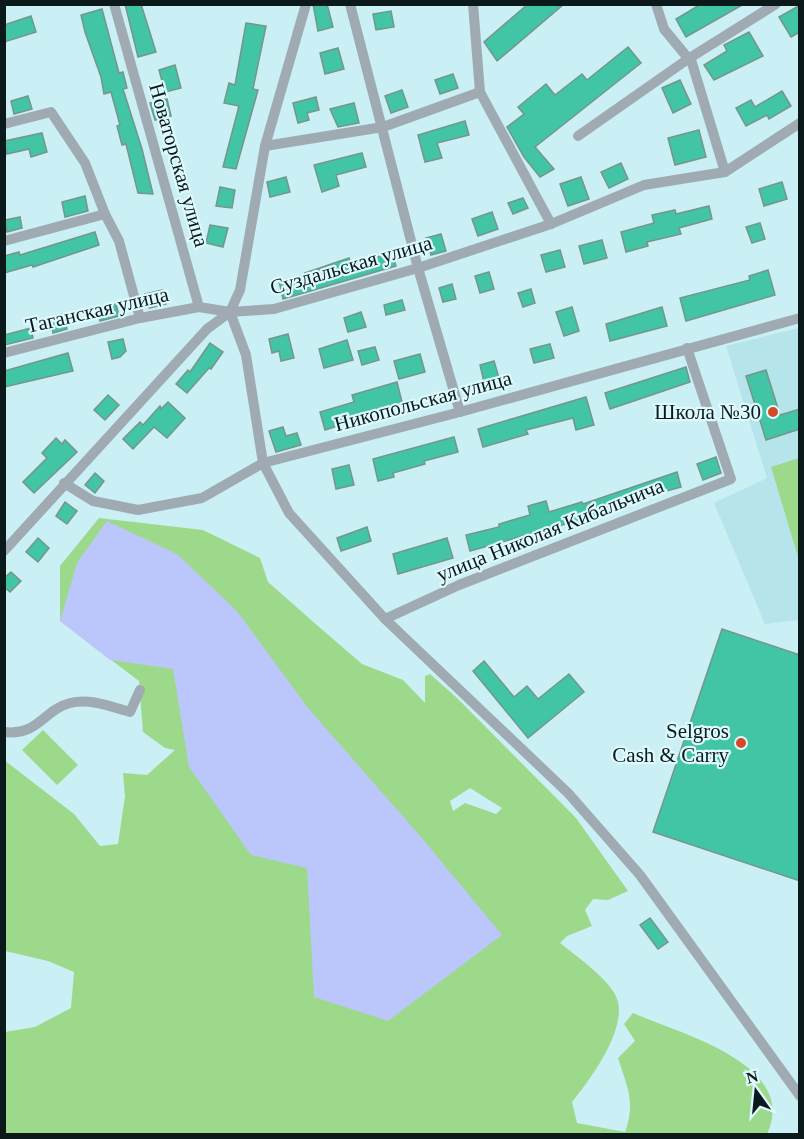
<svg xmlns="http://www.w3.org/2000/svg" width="804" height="1139" viewBox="0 0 804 1139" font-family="Georgia,serif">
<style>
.built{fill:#b6e4eb}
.green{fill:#9dd98a;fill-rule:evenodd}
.water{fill:#bbc6fa}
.building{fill:#42c5a4;stroke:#76958b;stroke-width:1.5}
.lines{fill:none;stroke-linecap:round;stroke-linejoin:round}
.minor{stroke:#a0aab3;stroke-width:10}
.poi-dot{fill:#d44a26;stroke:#ddfafe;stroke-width:2}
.labels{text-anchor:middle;stroke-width:4.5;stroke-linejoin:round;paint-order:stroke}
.street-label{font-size:21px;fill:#0c191b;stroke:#ddfafe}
.poi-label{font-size:21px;fill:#0c191b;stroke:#ddfafe;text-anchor:end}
</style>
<rect width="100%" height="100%" fill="#caeff4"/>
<polygon class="built" points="799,328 799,620 765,624 714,503 767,478 726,346"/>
<g class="green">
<polygon points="799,458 800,458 799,560 771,467"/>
<path d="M99 518 203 530 260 558 268 582 311 620 362 664 403 680 425 703V676L430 674 457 698 576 818 628 891 608 900 593 899 585 910 592 926 567 936 560 943C576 956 614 982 618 1002 625 1032 590 1080 572 1102L577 1123 625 1132C636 1102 627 1087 618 1058L635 1041 624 1024 633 1013C678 1033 800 1064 767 1134H5V1032L35 1027 71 1008 74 972 48 961 5 951 4 760 74 814 100 846 118 844 125 796 123 773 147 775 175 750 165 748 143 732 139 681 60 621V566ZM470 788 502 808 496 814 465 803 453 811 450 801Z"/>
<polygon points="43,730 78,765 57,785 22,750"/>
</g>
<polygon class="water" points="107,521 177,554 237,611 308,708 421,837 502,935 388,1021 314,997 307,868 251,855 189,767 173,669 110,660 60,621 77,563"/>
<g class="building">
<polygon points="125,4 141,4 156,52 138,57"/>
<polygon points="313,4 327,4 333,27 318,31"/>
<polygon points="528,4 564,4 497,61 484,42"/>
<polygon points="701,4 744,4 686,37 676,19"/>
<polygon points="800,5 800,32 791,37 779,17"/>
<polygon points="102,9 119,73 123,72 127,88 123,89 142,149 153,194 138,193 126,144 122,145 117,126 120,125 111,92 104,94 101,77 85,32 81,15"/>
<polygon points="391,11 394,27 376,30 373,14"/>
<polygon points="31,16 36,32 4,42 4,25"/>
<polygon points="246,23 266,26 253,89 258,90 236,169 223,167 239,106 224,103 229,83 235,85"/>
<polygon points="749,32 763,56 714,80 704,65 727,51 724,45"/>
<polygon points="628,47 641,63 535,147 554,169 540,177 524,157 507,127 524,114 518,107 546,84 555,95 582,74 587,80"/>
<polygon points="338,48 344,69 325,74 320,53"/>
<polygon points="175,65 181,88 165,92 159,70"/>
<polygon points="453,74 458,88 440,94 435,80"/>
<polygon points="680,80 691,104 673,113 662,88"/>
<polygon points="402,90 408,107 391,113 385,96"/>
<polygon points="782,91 791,106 769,119 767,115 746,126 736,108 751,100 755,107"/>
<polygon points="28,96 32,109 14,114 11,101"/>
<polygon points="316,97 319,110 307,113 309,120 298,123 293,103"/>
<polygon points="167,99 171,116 155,120 150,103"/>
<polygon points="354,103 359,123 338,127 330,109"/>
<polygon points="465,121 469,135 437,143 442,158 425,162 418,135"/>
<polygon points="699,130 706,157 675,165 668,138"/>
<polygon points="42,133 47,152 31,157 29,149 7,154 4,141"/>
<polygon points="362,153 366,167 336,175 339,186 322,192 314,165"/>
<polygon points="621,163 628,179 609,188 601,172"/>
<polygon points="286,177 290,192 270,197 267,182"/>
<polygon points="581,177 589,199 568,206 560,184"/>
<polygon points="782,182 787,199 764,206 759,189"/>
<polygon points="220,187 235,190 232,208 216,206"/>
<polygon points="85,196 88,211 65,217 62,202"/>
<polygon points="523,198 528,208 513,214 508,203"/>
<polygon points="709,206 712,219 679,228 681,234 647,242 648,246 626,252 621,232 654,223 652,215 675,210 676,214"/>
<polygon points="492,212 498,229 478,236 472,219"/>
<polygon points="20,217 22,228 7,232 5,220"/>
<polygon points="760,223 765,239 752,243 746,227"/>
<polygon points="210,225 228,228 223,247 206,243"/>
<polygon points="95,232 99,245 33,267 32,265 4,273 4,256 19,252 20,255"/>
<polygon points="441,234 446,251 431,255 426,238"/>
<polygon points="602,240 607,258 584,264 579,246"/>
<polygon points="560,250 565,267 546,272 541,255"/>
<polygon points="392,253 396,266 283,299 279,281 306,275 305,273 349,258 351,264"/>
<polygon points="768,270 775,295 686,321 680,298 750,280 749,276"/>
<polygon points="489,272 494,289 480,293 475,276"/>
<polygon points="452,284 456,299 443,302 439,288"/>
<polygon points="531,289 535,303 523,307 518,293"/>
<polygon points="163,290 166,304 149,308 145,294"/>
<polygon points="402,300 405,310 386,315 384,305"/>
<polygon points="116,304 119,316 100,321 97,309"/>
<polygon points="572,307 579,331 564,336 556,312"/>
<polygon points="662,307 667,326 610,341 606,324"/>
<polygon points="361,312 366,327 348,332 344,318"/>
<polygon points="63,314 67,329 53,333 50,317"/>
<polygon points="31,328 33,338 4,345 4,335"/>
<polygon points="288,334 294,358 281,361 279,351 272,353 269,339"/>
<polygon points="123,339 126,351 120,357 112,359 108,342"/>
<polygon points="347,340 353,360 324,368 319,349"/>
<polygon points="210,343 223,352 211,369 209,368 187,393 176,384 188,370 190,372"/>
<polygon points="550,344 554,358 534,363 530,349"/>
<polygon points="375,347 379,360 362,365 358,351"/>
<polygon points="68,353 73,371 4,387 4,371"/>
<polygon points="420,354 425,372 399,379 394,361"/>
<polygon points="494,361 499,378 484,382 480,365"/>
<polygon points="686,367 690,382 610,409 605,393"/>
<polygon points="766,370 780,415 800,409 800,429 766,440 746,376"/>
<polygon points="397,382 403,406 387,410 386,408 340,421 341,425 325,430 320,412 354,402 352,395"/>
<polygon points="108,395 119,405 105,420 94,410"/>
<polygon points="586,397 594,425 576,430 573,418 526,430 528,434 483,447 478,429"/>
<polygon points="168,402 185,418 167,438 154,427 133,449 123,439 140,422 143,425 160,406 161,409"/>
<polygon points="283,427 286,436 297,433 301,445 276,452 269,431"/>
<polygon points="454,437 458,452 424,461 425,464 393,473 394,477 378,481 373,459"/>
<polygon points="56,438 62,444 65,440 77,452 34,493 23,482 47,458 42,453"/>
<polygon points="716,457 721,473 703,480 697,464"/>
<polygon points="349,465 354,485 336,489 332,469"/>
<polygon points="677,472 681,487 620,504 621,508 570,526 569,523 470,551 466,535 499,527 499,524 530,515 528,506 546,501 549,512 582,502 583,504"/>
<polygon points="95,473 104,481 95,493 85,485"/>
<polygon points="65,502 77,511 67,524 56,516"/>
<polygon points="367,527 371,541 341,551 337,538"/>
<polygon points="38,538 49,548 38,562 26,552"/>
<polygon points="447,538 453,558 398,574 393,554"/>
<polygon points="11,572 21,581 10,592 4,587 4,578"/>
<polygon points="722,629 800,655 800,881 653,832"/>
<polygon points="484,661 514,697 527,686 538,699 569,674 584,692 528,738 473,671"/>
<polygon points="650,918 668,942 658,949 640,925"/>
</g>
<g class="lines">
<g class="minor">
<polyline points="114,4 199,307 230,312"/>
<polyline points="350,4 418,268 460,412"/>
<polyline points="473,4 480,92 551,224"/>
<polyline points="656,4 664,29 692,63 725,172"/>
<polyline points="4,124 51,112 85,163 105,214 119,241 140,318"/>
<polyline points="578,136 688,59 776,4"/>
<polyline points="265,146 383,127 480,92"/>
<polyline points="4,241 105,214"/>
<polyline points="230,312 246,355 263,463 289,513 385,619 568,793 640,875 800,1096"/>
<polyline points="230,312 240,290 265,146 306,4"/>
<polyline points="4,353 140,318 199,307"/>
<polyline points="64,483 93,501 138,510 202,498 263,463 460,412 800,318"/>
<polyline points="4,551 207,329 230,312 274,309 418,268 551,224 644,185 725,172 800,123"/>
<polyline points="385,619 459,585 731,479 687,348"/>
<path d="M4 732C39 736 43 710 70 703 91 698 111 707 130 712L140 690"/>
</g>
</g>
<g class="poi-dot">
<circle cx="773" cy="412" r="6"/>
<circle cx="741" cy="743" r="6"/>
</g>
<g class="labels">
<g class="street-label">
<text transform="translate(179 165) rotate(74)" y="7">Новаторская улица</text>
<text transform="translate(351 265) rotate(-16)" y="7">Суздальская улица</text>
<text transform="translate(97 310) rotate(-13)" y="7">Таганская улица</text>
<text transform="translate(423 401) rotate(-15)" y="7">Никопольская улица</text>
<text transform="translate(550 530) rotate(-22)" y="7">улица Николая Кибальчича</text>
</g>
<g class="poi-label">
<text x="761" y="419">Школа №30</text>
<text x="729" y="738">Selgros<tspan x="729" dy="24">Cash &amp; Carry</tspan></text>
</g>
</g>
<rect width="804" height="1139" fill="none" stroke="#0c191b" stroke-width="12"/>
<g transform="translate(756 1091) rotate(345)" stroke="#ddfafe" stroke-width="4.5" paint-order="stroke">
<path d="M0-4.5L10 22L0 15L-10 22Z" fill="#0c191b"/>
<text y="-9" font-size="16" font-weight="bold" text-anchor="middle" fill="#0c191b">N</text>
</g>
</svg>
